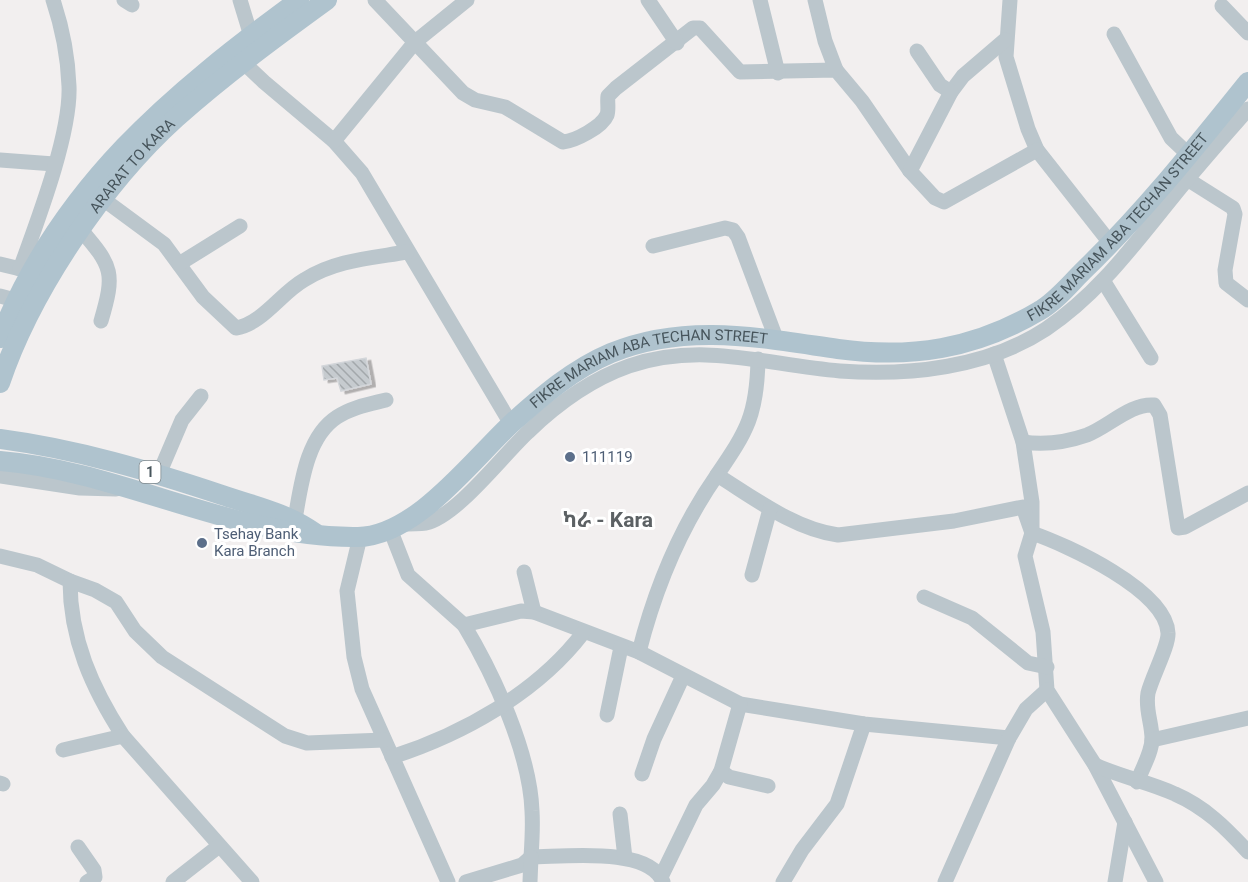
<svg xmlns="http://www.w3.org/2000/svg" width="1248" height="882" viewBox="0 0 1248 882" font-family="Roboto,'Noto Sans Ethiopic',sans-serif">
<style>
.building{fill:url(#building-back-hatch);stroke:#d3d6da;stroke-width:1.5;filter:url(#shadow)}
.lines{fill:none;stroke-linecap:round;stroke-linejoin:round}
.minor{stroke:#bbc6cc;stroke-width:15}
.major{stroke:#afc3ce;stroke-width:20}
.service-dot{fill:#5c6f8a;stroke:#fff;stroke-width:2}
.labels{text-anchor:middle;stroke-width:6;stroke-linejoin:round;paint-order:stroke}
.shield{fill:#fff;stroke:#7e888d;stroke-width:1.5}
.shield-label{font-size:14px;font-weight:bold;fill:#47555c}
.street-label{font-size:15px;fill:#47555c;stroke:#fff}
.service-label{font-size:15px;fill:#4e5e75;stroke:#fff;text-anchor:start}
.district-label{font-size:21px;font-weight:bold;fill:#5c6164;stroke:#fff}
</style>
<defs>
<pattern id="building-back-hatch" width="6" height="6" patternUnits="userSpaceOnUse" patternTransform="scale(1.5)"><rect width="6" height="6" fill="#c6cbcf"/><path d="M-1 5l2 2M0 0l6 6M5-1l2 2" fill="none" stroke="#a3a8ab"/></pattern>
<filter id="shadow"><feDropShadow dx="4.5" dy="2.5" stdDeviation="0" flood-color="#0004"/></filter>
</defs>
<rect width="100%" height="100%" fill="#f2efef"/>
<polygon class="building" points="366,358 371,384 341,391 337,378 324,380 322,366"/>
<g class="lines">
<g class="minor">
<polyline points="124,0 132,5"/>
<polyline points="240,0 251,36"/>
<path d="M375 0 463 93 475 100 505 107 563 142C575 141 602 127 607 115 609 110 607 101 608 96L616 88 693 28H700L740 72 836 70 862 101 910 171"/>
<polyline points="648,0 677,43"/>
<polyline points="760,0 778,73"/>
<polyline points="815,0 825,41 836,70"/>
<polyline points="1010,0 1006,57 1028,129 1037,150 1111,244"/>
<polyline points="1222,6 1248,33"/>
<polyline points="1114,34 1171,138 1189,155"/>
<polyline points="1005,40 963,76 951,92 910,171 935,198 944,202 1037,150"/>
<polyline points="917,51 940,85 951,92"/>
<polyline points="244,63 264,82 334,141 362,173 511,424"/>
<polyline points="334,141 415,42 467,0"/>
<polyline points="0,160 54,164"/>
<polyline points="1187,179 1233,208 1235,214 1225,270 1226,283 1248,300"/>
<path d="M103 199 164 244 203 297 236 328C262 324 281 293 304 280 335 260 372 258 407 252"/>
<path d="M81 230C113 267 115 273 101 321"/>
<polyline points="653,246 725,228 733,230 738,237 777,341"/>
<polyline points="0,264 29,271"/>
<polyline points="179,264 240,226"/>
<path d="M20 269C37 222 71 134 69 86 68 58 62 27 53 0"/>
<polyline points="1104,282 1151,358"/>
<polyline points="0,296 15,300"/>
<polyline points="994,354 1023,442 1032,502 1032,533 1025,556 1043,632 1047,690 1095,765 1156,882"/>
<path d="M758 359C757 415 747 431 717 475 754 498 794 529 838 535L954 521 1023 507 1032 533C1067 545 1166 590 1168 633 1169 645 1152 677 1148 693 1145 710 1152 722 1152 739 1152 752 1142 769 1137 782"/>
<path d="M1023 442C1044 445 1067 442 1087 435 1108 427 1131 403 1154 405L1160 415 1178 528 1185 527 1248 493"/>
<polyline points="159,474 182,420 201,396"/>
<polyline points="0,476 80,488 116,489"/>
<path d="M295 519C301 486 306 437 337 417 352 407 370 404 386 400"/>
<path d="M400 524C409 524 418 524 426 523 457 516 503 455 528 432 556 405 592 379 629 366 703 341 766 365 840 371 908 376 987 368 1046 329 1097 295 1133 246 1172 198 1196 168 1222 139 1248 109"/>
<polyline points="390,529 408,575 464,625 521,611 534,612 639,652 740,704 864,724 1009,738"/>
<polyline points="360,537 347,591 354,657 362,689 448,882"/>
<path d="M0 556 37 565 70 581C70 639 92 688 123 736L252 882"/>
<polyline points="524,572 534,612"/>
<polyline points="752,575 770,509"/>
<polyline points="70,581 95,590 116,602 135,631 162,657 285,736 307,743 384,740"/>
<polyline points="924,597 972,618 1028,663 1047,667"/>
<path d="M464 625C494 675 530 753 532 811 533 826 532 842 531 857 563 857 649 846 663 882"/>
<path d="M639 652C655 589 680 528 717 475"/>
<polyline points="607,715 621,647"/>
<polyline points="1152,740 1248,718"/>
<polyline points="63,750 123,736"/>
<path d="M392 757C463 734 537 693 583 633"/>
<path d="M1095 765C1121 777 1149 782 1175 794 1205 807 1226 828 1248 852"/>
<polyline points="721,771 729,777 768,786"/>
<polyline points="642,774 654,739 683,676"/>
<polyline points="0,783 3,784"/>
<polyline points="620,814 625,858"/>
<polyline points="78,847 94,870 95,877 87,882"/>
<polyline points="661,877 696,805 713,785 721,771 740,704"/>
<polyline points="173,882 219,846"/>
<polyline points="466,882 522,865 531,857"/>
<polyline points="530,882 531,857"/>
<polyline points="783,882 802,850 837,804 864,724"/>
<polyline points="945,882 1009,738 1026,709 1047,690"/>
<polyline points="1115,882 1125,822"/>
</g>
<g class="major">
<path d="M0 338C60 186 171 94 299 0"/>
<path id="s1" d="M0 383C31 291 104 183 176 118 223 76 276 37 327 0"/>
<path d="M0 439C76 449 150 471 222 495 255 506 287 513 315 533"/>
<path id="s2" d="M0 461C122 471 235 539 358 537 416 536 472 460 512 423 542 396 573 369 611 353 687 322 761 338 838 349 911 359 975 349 1039 311 1055 302 1069 285 1082 272 1143 213 1195 148 1248 82"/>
</g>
</g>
<g class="service-dot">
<circle cx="570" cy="457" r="6"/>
<circle cx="202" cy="543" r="6"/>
</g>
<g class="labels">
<rect class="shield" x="139.5" y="461" width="21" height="22" rx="4.5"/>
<g class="shield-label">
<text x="150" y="477">1</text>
</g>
<g class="street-label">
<text dy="5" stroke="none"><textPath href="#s1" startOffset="256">ARARAT TO KARA</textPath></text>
<text dy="5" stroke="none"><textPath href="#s2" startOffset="1239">FIKRE MARIAM ABA TECHAN STREET</textPath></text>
<text dy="5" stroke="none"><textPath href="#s2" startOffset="717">FIKRE MARIAM ABA TECHAN STREET</textPath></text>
</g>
<g class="service-label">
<text x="582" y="462">111119</text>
<text x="214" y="539">Tsehay Bank<tspan x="214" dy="17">Kara Branch</tspan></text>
</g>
<g class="district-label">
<text x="608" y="527">ካራ - Kara</text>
</g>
</g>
</svg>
